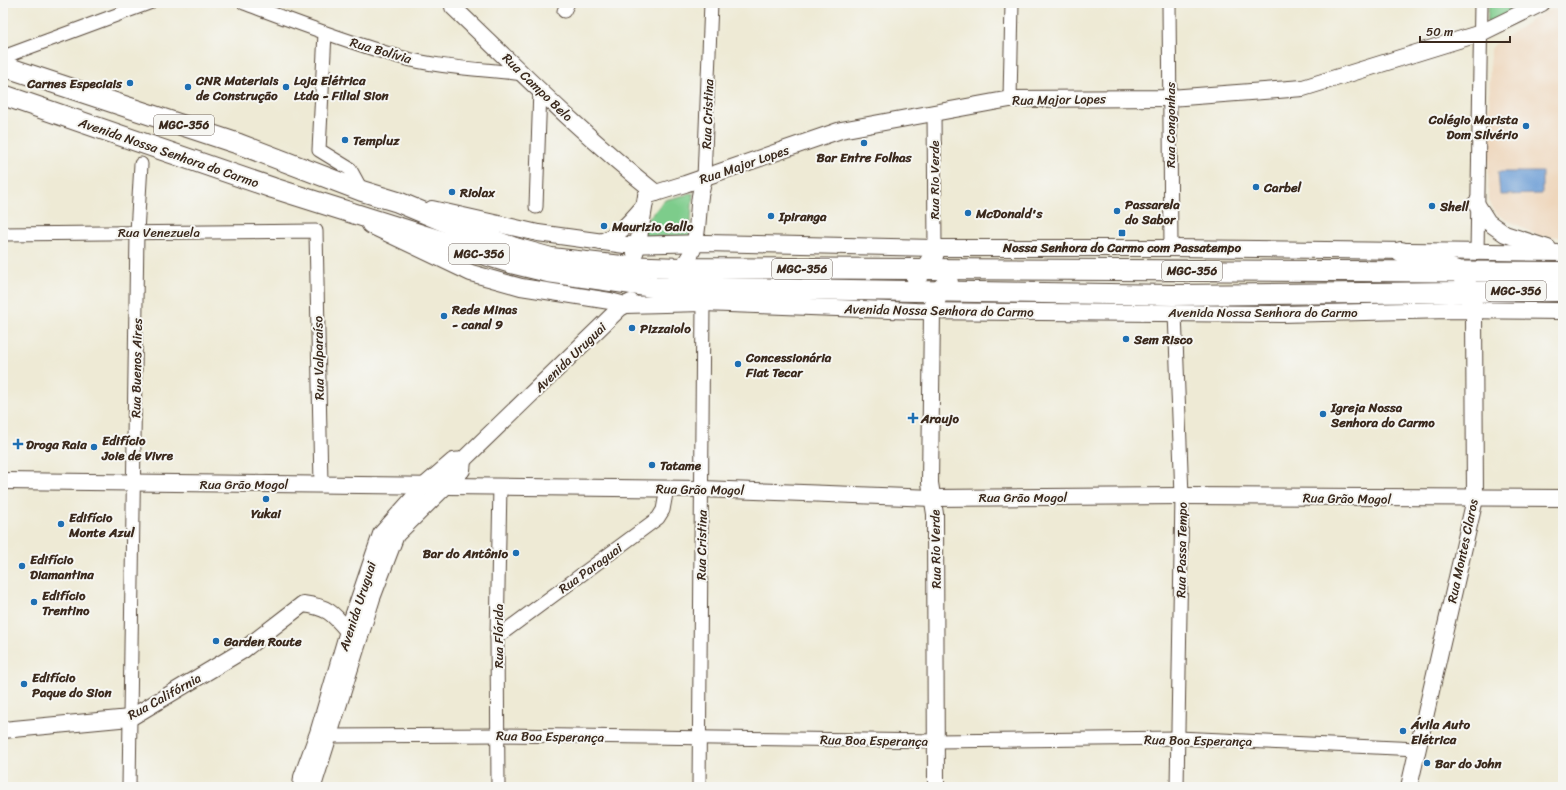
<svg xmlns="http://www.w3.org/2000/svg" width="1566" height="790" viewBox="0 0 1566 790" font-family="Sriracha,sans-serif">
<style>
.built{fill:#eed6bb}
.green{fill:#7dcc8b;stroke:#5c7b54}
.water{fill:#6b9cd5;stroke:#53637a}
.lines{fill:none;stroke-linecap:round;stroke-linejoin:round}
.minor-casing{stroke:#564739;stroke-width:15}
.tertiary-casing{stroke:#564739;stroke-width:18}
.primary-casing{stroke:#564739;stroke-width:22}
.minor{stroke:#fff;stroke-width:13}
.tertiary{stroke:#fff;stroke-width:16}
.primary{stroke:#fff;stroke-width:20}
.poi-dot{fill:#1f6fb2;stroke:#f6f6f2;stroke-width:1.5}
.labels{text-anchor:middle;stroke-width:4;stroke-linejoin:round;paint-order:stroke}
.shield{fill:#f6f6f2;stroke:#73675e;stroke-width:1}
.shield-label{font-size:12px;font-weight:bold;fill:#3b2a1e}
.street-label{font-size:13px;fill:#3b2a1e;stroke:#f6f6f2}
.poi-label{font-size:13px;font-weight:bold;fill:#3b2a1e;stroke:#f6f6f2;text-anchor:start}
</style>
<rect width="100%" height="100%" fill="#f6f6f2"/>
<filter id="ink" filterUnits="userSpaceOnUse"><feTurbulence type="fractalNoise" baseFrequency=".025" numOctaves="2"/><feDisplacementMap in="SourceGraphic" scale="8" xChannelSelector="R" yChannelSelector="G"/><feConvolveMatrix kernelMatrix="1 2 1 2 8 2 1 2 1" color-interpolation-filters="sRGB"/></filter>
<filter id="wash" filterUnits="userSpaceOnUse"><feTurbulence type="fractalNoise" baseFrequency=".012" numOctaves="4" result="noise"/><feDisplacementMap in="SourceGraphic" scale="16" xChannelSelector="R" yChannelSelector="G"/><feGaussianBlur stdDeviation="0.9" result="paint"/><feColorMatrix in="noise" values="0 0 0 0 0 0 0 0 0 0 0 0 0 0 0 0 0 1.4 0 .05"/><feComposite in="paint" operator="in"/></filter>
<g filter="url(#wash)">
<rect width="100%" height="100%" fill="#eeead5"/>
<polygon class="built" points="1547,10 1563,10 1563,237 1538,236 1498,215 1488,201 1490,50 1495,44"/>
<g class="green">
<polygon points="1489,3 1531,3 1487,24"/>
<polygon points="693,193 690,236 642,237 646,221 665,200"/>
</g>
<polygon class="water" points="1498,172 1542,172 1542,194 1500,195"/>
</g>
<g filter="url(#ink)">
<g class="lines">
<g class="minor-casing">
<g id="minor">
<path d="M244 3C295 22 347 42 400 57 439 68 483 69 524 74"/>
<polyline points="1169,3 1171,248"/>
<polyline points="564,11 568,3"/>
<polyline points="325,33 319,150 350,169 362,191"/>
<polyline points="3,57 149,3"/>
<polyline points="1010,99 1012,3"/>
<polyline points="934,112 935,248"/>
<polyline points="704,178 711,3"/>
<polyline points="536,207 540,89"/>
<polyline points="3,234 316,231 321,485"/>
<polyline points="1477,253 1481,3"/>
<polyline points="1175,313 1182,496 1177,787"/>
<polyline points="497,637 658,518 663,510 667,488"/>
<polyline points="329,736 499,735 937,741 1178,738 1418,749"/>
<polyline points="129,787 137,232 141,164"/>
<polyline points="498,787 497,637 500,486"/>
<polyline points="699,787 703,303"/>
</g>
</g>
<g class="tertiary-casing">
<g id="tertiary">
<path d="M456 3 453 7C519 70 584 136 656 193"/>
<polyline points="646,196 685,184 841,130 1010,99 1170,98 1303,88 1481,33 1542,3"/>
<polyline points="1476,203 1488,222 1505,234 1548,248"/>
<polyline points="432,209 538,233 625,245 706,243 935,248 1171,248 1563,253"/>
<polyline points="370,225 471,273 521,287 610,301 625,305 703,303 916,311 1281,314 1449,310 1563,311"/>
<path d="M601 242C620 234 630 222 643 207"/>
<polyline points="635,253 638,244 646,196"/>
<path d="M674 273C701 256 696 224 700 196 701 190 703 184 704 178"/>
<polyline points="932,311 930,483 935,514 936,787"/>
<polyline points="3,481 702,489 933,498 1182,496 1563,498"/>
<path d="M3 730 130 718 242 651 303 604C327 607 332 612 348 631"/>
<polyline points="301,787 302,777 318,733 348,631 381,534 424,486 453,461 463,460 620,308 631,302"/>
<polyline points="311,787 314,783 372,598 396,535 462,470 463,460"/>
<polyline points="1409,787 1475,499 1474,311"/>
</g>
</g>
<g class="primary-casing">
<g id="primary">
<polyline points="3,66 239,144 362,191 398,202 470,232 515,248 551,258 622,266 681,268 1563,272"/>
<polyline points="3,95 273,188 511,263 548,272 653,287 1173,295 1563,291"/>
<polyline points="1401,252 1460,272 1465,280 1474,311"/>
<path d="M916 276C927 268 933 261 935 248"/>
<polyline points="932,311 938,292 948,283"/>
</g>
</g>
<use href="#minor" class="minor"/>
<use href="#tertiary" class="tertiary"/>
<use href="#primary" class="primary"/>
</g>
</g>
<g class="poi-dot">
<circle cx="130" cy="83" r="4"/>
<circle cx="188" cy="87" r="4"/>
<circle cx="286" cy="87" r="4"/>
<circle cx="1526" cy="126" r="4"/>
<circle cx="345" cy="140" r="4"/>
<circle cx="864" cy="143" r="4"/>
<circle cx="1256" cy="187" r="4"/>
<circle cx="452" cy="192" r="4"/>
<circle cx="1432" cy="206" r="4"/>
<circle cx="1117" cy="211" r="4"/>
<circle cx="968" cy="213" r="4"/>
<circle cx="771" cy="216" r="4"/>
<circle cx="604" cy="226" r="4"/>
<rect x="1118" y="229" width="8" height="8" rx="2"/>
<circle cx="444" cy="316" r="4"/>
<circle cx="632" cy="328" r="4"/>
<circle cx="1126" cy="339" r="4"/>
<circle cx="738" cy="364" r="4"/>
<circle cx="1323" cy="414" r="4"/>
<path d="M911 412h4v4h4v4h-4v4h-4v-4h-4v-4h4z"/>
<path d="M16 438h4v4h4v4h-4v4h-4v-4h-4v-4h4z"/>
<circle cx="94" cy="447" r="4"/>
<circle cx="652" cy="465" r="4"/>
<circle cx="266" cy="499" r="4"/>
<circle cx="61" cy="524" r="4"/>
<circle cx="516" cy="553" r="4"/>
<circle cx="22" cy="566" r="4"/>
<circle cx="34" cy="602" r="4"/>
<circle cx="216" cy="641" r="4"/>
<circle cx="24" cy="684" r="4"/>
<circle cx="1403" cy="731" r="4"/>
<circle cx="1427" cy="763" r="4"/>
</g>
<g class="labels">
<g class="shield">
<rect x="154" y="115" width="60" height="20" rx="3"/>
<rect x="449" y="244" width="60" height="20" rx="3"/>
<rect x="772" y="259" width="60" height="20" rx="3"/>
<rect x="1162" y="261" width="60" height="20" rx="3"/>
<rect x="1486" y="281" width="60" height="20" rx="3"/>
</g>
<g class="shield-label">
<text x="184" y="129">MGC-356</text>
<text x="479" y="258">MGC-356</text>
<text x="802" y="273">MGC-356</text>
<text x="1192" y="275">MGC-356</text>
<text x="1516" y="295">MGC-356</text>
</g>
<g class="street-label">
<text transform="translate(381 50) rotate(16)" y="5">Rua Bolívia</text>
<text transform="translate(538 87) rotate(44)" y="5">Rua Campo Belo</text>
<text transform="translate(1059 99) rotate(-1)" y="5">Rua Major Lopes</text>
<text transform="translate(707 114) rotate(-88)" y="5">Rua Cristina</text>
<text transform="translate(1170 125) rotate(-90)" y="5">Rua Congonhas</text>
<text transform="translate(169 152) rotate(19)" y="5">Avenida Nossa Senhora do Carmo</text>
<text transform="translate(744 164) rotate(-19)" y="5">Rua Major Lopes</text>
<text transform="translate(934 180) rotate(-90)" y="5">Rua Rio Verde</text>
<text x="159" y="237">Rua Venezuela</text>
<text transform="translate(939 310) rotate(1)" y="5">Avenida Nossa Senhora do Carmo</text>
<text x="1263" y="317">Avenida Nossa Senhora do Carmo</text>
<text transform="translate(570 357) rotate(-44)" y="5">Avenida Uruguai</text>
<text transform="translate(318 358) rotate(-91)" y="5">Rua Valparaíso</text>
<text transform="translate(136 368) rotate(-89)" y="5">Rua Buenos Aires</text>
<text x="244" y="489">Rua Grão Mogol</text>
<text transform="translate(700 489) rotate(1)" y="5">Rua Grão Mogol</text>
<text x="1023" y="502">Rua Grão Mogol</text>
<text transform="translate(1347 498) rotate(1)" y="5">Rua Grão Mogol</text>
<text transform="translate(701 545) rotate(-89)" y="5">Rua Cristina</text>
<text transform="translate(935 549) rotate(-91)" y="5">Rua Rio Verde</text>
<text transform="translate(1181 550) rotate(-89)" y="5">Rua Passa Tempo</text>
<text transform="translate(1462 551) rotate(-78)" y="5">Rua Montes Claros</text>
<text transform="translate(590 568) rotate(-36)" y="5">Rua Paraguai</text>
<text transform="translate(357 606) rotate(-72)" y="5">Avenida Uruguai</text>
<text transform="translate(498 636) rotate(-90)" y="5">Rua Flórida</text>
<text transform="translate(164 696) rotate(-29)" y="5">Rua Califórnia</text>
<text transform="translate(550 736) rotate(1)" y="5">Rua Boa Esperança</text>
<text transform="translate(874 740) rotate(1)" y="5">Rua Boa Esperança</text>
<text transform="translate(1198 740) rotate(1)" y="5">Rua Boa Esperança</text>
</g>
<g class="poi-label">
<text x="196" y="85">CNR Materiais<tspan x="196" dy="15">de Construção</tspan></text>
<text x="294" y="85">Loja Elétrica<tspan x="294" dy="15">Ltda - Filial Sion</tspan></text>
<text x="122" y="88" text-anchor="end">Carnes Especiais</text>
<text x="1518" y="124" text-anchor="end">Colégio Marista<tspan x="1518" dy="15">Dom Silvério</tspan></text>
<text x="353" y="145">Templuz</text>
<text x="864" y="162" text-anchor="middle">Bar Entre Folhas</text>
<text x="1264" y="192">Carbel</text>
<text x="460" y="197">Riolax</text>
<text x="1125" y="209">Passarela<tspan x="1125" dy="15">do Sabor</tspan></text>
<text x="1440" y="211">Shell</text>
<text x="976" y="218">McDonald's</text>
<text x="779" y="221">Ipiranga</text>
<text x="612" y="231">Maurizio Gallo</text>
<text x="1122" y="252" text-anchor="middle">Nossa Senhora do Carmo com Passatempo</text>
<text x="452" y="314">Rede Minas<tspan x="452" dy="15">- canal 9</tspan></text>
<text x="640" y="333">Pizzaiolo</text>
<text x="1134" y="344">Sem Risco</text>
<text x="746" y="362">Concessionária<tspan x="746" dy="15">Fiat Tecar</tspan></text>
<text x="1331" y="412">Igreja Nossa<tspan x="1331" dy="15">Senhora do Carmo</tspan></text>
<text x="921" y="423">Araujo</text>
<text x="102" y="445">Edifício<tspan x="102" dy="15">Joie de Vivre</tspan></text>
<text x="26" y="449">Droga Raia</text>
<text x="660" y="470">Tatame</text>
<text x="266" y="518" text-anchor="middle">Yukai</text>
<text x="69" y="522">Edifício<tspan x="69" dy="15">Monte Azul</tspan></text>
<text x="508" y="558" text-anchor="end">Bar do Antônio</text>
<text x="30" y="564">Edifício<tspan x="30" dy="15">Diamantina</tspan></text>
<text x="42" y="600">Edifício<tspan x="42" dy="15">Trentino</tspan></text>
<text x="224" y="646">Garden Route</text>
<text x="32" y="682">Edifício<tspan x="32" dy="15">Paque do Sion</tspan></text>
<text x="1411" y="729">Ávila Auto<tspan x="1411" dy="15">Elétrica</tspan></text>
<text x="1435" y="768">Bar do John</text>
</g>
</g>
<rect width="1566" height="790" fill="none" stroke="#f6f6f2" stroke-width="16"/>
<path d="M1420 36v6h90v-6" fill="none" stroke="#3b2a1e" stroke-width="2"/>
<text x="1426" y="36" font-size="12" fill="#3b2a1e" stroke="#f6f6f2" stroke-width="3" paint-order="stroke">50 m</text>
</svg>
